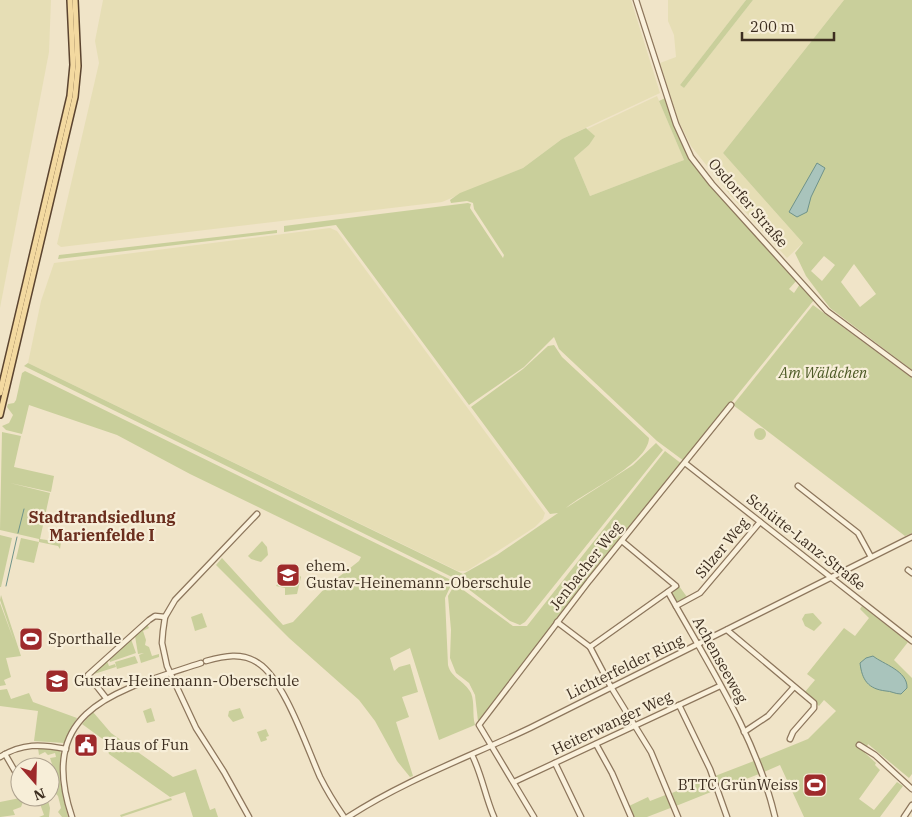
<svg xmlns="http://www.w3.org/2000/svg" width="912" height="817" viewBox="0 0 912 817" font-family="'IBM Plex Serif',serif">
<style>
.farmland{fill:#e6deb5}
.green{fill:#c9cf9b;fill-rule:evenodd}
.water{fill:#a9c4bc;stroke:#6f938a}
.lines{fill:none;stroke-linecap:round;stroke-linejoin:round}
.stream{stroke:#6f938a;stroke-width:1}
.minor-casing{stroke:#8d765c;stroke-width:7}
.major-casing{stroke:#5b4430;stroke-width:8}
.minor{stroke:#faf1dc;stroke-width:4.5}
.major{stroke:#f3d9a0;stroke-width:5}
.labels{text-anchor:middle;stroke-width:4.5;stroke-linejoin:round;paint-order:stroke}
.street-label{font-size:15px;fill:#3d2e20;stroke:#f7eed8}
.park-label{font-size:15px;font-style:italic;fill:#4d5a26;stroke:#f7eed8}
.poi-label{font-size:15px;fill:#3d2e20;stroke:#f7eed8;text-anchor:start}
.neighbourhood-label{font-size:16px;font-weight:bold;fill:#6b2e1e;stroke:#f7eed8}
</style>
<rect width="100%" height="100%" fill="#f0e4c8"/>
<g class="farmland">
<polygon points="0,0 51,0 49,52 0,308"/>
<polygon points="103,0 631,0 660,93 562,139 523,168 442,202 61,247 57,244 99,63 95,41"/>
<polygon points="668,0 746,0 680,85 684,88 753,0 844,0 723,153 803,243 787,258 731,196 691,146 678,120 660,63 676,57 674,35 668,21"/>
<polygon points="657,96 684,160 590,196 574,158 589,145 594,136 587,129"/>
<polygon points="330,228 337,231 545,513 543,519 535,527 467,571 458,571 28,363 41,301 54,263"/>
</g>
<g class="green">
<polygon points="746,0 753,0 684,88 680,85"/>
<path d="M844 0H912V370L830 308 806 276 795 253 803 243 723 153ZM824 256 835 265 822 281 811 271ZM854 264 876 294 860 307 841 282Z"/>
<polygon points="665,98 690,158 797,280 789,289 794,293 800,284 814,300 684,461 657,441 559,349 554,337 524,367 469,405 336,225 284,232 284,226 468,203 471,204 470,208 503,258 504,255 474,209 473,203 467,201 451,203 450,200 460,193 523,168 562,139 586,128 595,136 589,145 574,158 590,196 684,160 659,101"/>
<polygon points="277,230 277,233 58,259 59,255"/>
<polygon points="813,305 912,378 912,533 905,536 733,405"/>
<path d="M554 345 562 357 649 438C648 464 586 491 566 508L633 465 656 443 663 450 525 622 520 625 510 621 454 578 24 366 28 363 463 574 497 555 558 513 550 514 471 407 523 369 548 346Z"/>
<path d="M25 371 451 580 452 583 445 598 448 665C451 678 465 681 471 693 475 703 472 714 475 725L439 740 410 648 390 658 394 671 399 667 410 664 418 692 402 697 409 717 396 722 413 776 410 777 397 761 375 721 359 700 289 638 216 565 222 558 283 625 293 622 326 587 359 561 361 557 190 474 117 435 29 405 22 434 6 430 2 426 9 423 13 415 7 407 8 404 14 403 16 400 22 373Z"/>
<circle cx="760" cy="434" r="6"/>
<polygon points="2,432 21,436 14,467 54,476 51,492 10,483 50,493 40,539 61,542 60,549 58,546 39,542 34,563 16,559 21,538 39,542 39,539 0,530"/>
<polygon points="665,451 682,464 484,716 478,721 475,695 469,683 456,673 450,658 451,630 448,596 455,584 513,626 527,626"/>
<polygon points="0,535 12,538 1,587 0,587"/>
<polygon points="262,541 267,547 268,555 261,562 251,559 248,556"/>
<polygon points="294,569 301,577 297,594 285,595 285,588 276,586 280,580 277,577"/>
<polygon points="679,586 687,597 677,602 671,594"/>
<polygon points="1,595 21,656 6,658 11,677 4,680 6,685 0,686 0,603 14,641 0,600"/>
<polygon points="862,606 908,642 894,660 912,678 912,774 909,778 868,744 865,753 876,763 875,765 880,770 859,799 874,810 897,782 903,786 880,817 804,817 780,765 764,772 759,759 808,739 836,711 824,700 819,706 804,693 815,680 807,674 844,628 855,636 869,618 860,609"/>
<polygon points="202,613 207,627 195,631 191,617"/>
<polygon points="813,613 822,623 814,631 805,626 802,619 805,614"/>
<polygon points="147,624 149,628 143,631 146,640 145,645 149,647 152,656 159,654 159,657 141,663 139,655 144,653 138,654 135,636"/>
<polygon points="131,639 136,653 110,662 109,659"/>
<polygon points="135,656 138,663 117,669 115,662"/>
<polygon points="107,661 109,666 115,664 116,667 94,674"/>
<polygon points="7,689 11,699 29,693 33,702 77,718 64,743 34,741 38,711 0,706 0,690"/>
<polygon points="151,708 155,721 147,723 143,711"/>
<polygon points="240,708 244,718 233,722 228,716 229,711"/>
<polygon points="93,712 111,733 173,777 196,769 210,810 215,808 218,817 193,817 185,792 170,797 109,754 104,740 82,724"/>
<polygon points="266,729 269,736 266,737 267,740 261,742 257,732"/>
<polygon points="38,748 59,750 61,753 60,780 68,817 62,817 58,812 61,808 58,796 54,792 57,788 54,775 51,771 53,767 50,758 56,757 55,753 48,755 45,752 39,755"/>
<polygon points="754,761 759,774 720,789 715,776"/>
<polygon points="711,777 716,790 676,806 672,793"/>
<polygon points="668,794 673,807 647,817 633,817 629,806 648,797 650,801"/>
<polygon points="25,797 21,807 13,810 15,815 0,817 0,802"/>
<polygon points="40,797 47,797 50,808 49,817 39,817 44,815 39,801 33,802"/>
<polygon points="171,798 172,800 121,817 120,815"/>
</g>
<g class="water">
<polygon points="817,163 825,168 811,197 807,212 797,217 789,212"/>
<path d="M873 656C883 664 908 671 907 688L901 694C895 694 891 691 886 691 868 689 862 680 860 663L866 658Z"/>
</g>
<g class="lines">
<g class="stream">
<polyline points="18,533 24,509"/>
<polyline points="6,586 17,537"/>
</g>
<g class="minor-casing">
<g id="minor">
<polyline points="636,0 676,124 691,157 712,184 827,311 912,374"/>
<polyline points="685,463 912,641"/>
<polyline points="798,486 858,533 871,557"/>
<polyline points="908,570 912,573"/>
<path d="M668 592C708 664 756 736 775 817"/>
<polyline points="676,606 700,593 760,522"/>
<polyline points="557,622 590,647 611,687 651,752 678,817"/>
<polyline points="727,630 814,703 814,708 793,732 790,739"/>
<polyline points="590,647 676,586 622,541"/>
<path d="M206 661C224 656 242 652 258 663 284 679 307 748 320 777 327 791 335 804 344 817"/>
<polyline points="106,698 88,675 149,620 155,616 165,617"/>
<polyline points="679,705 710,769 727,817"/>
<polyline points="744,732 768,716 794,687"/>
<polyline points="596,744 612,773 631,817"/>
<polyline points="859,745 875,755 912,789"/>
<polyline points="5,754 20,780"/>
<path d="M472 755C482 775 485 796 494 817"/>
<path d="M0 757C22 743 41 744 66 749"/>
<polyline points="555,763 581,817"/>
<polyline points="514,782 720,686"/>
<path d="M72 817C35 707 120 690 201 663"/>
<polyline points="249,817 224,772 196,728 167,666 162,643 163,631 165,617 175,600 257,514"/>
<path d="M348 817C405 780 469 757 530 728 658 665 785 601 912 537"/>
<polyline points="534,817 479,725 589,581 731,405"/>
<polyline points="904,817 912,805"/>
</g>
</g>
<g class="major-casing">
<g id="major">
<polyline points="0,393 70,96 73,65 70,0"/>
<polyline points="0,415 75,97 78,66 75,0"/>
</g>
</g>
<use href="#minor" class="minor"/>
<use href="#major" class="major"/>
</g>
<defs>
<g id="school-square" transform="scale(1.25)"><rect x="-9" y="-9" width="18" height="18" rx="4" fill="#9e2a2b" stroke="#f7eed8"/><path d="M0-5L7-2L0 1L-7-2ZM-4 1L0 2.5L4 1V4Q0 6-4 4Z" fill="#fff"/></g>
<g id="stadium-square" transform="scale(1.25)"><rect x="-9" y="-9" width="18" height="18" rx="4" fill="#9e2a2b" stroke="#f7eed8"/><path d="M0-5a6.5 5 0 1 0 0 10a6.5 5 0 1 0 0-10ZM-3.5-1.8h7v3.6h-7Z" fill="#fff"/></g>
<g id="civic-square" transform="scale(1.25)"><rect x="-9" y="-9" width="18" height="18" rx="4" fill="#9e2a2b" stroke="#f7eed8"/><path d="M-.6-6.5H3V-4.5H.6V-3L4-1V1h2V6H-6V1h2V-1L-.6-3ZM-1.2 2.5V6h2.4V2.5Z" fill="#fff"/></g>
</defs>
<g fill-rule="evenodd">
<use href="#school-square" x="288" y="575"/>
<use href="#stadium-square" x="31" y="639"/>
<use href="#school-square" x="57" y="681"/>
<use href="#civic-square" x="86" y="745"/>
<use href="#stadium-square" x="815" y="785"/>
</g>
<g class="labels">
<g class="street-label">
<text transform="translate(748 203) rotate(49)" y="5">Osdorfer Straße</text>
<text transform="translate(806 542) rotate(38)" y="5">Schütte-Lanz-Straße</text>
<text transform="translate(722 548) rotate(-50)" y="5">Silzer Weg</text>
<text transform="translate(586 566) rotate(-52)" y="5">Jenbacher Weg</text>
<text transform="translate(720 660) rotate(61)" y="5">Achenseeweg</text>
<text transform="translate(625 667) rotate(-26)" y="5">Lichterfelder Ring</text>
<text transform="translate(612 723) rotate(-25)" y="5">Heiterwanger Weg</text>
</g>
<g class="park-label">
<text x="823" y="378">Am Wäldchen</text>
</g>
<g class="poi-label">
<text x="306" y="571">ehem.<tspan x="306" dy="17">Gustav-Heinemann-Oberschule</tspan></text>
<text x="48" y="644">Sporthalle</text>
<text x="74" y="686">Gustav-Heinemann-Oberschule</text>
<text x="104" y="750">Haus of Fun</text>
<text x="798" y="790" text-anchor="end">BTTC GrünWeiss</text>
</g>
<g class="neighbourhood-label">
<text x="102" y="523">Stadtrandsiedlung<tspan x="102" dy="18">Marienfelde I</tspan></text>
</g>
</g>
<g transform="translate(35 782) rotate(160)"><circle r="24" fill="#f7eed8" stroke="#ada18e"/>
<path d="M0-4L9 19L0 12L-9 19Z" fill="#9e2a2b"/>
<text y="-8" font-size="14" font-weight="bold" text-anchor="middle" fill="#3d2e20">N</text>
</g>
<path d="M742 32v8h92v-8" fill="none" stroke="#3d2e20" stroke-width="2.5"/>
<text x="750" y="32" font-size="15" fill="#3d2e20" stroke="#f7eed8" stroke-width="4" paint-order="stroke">200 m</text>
</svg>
